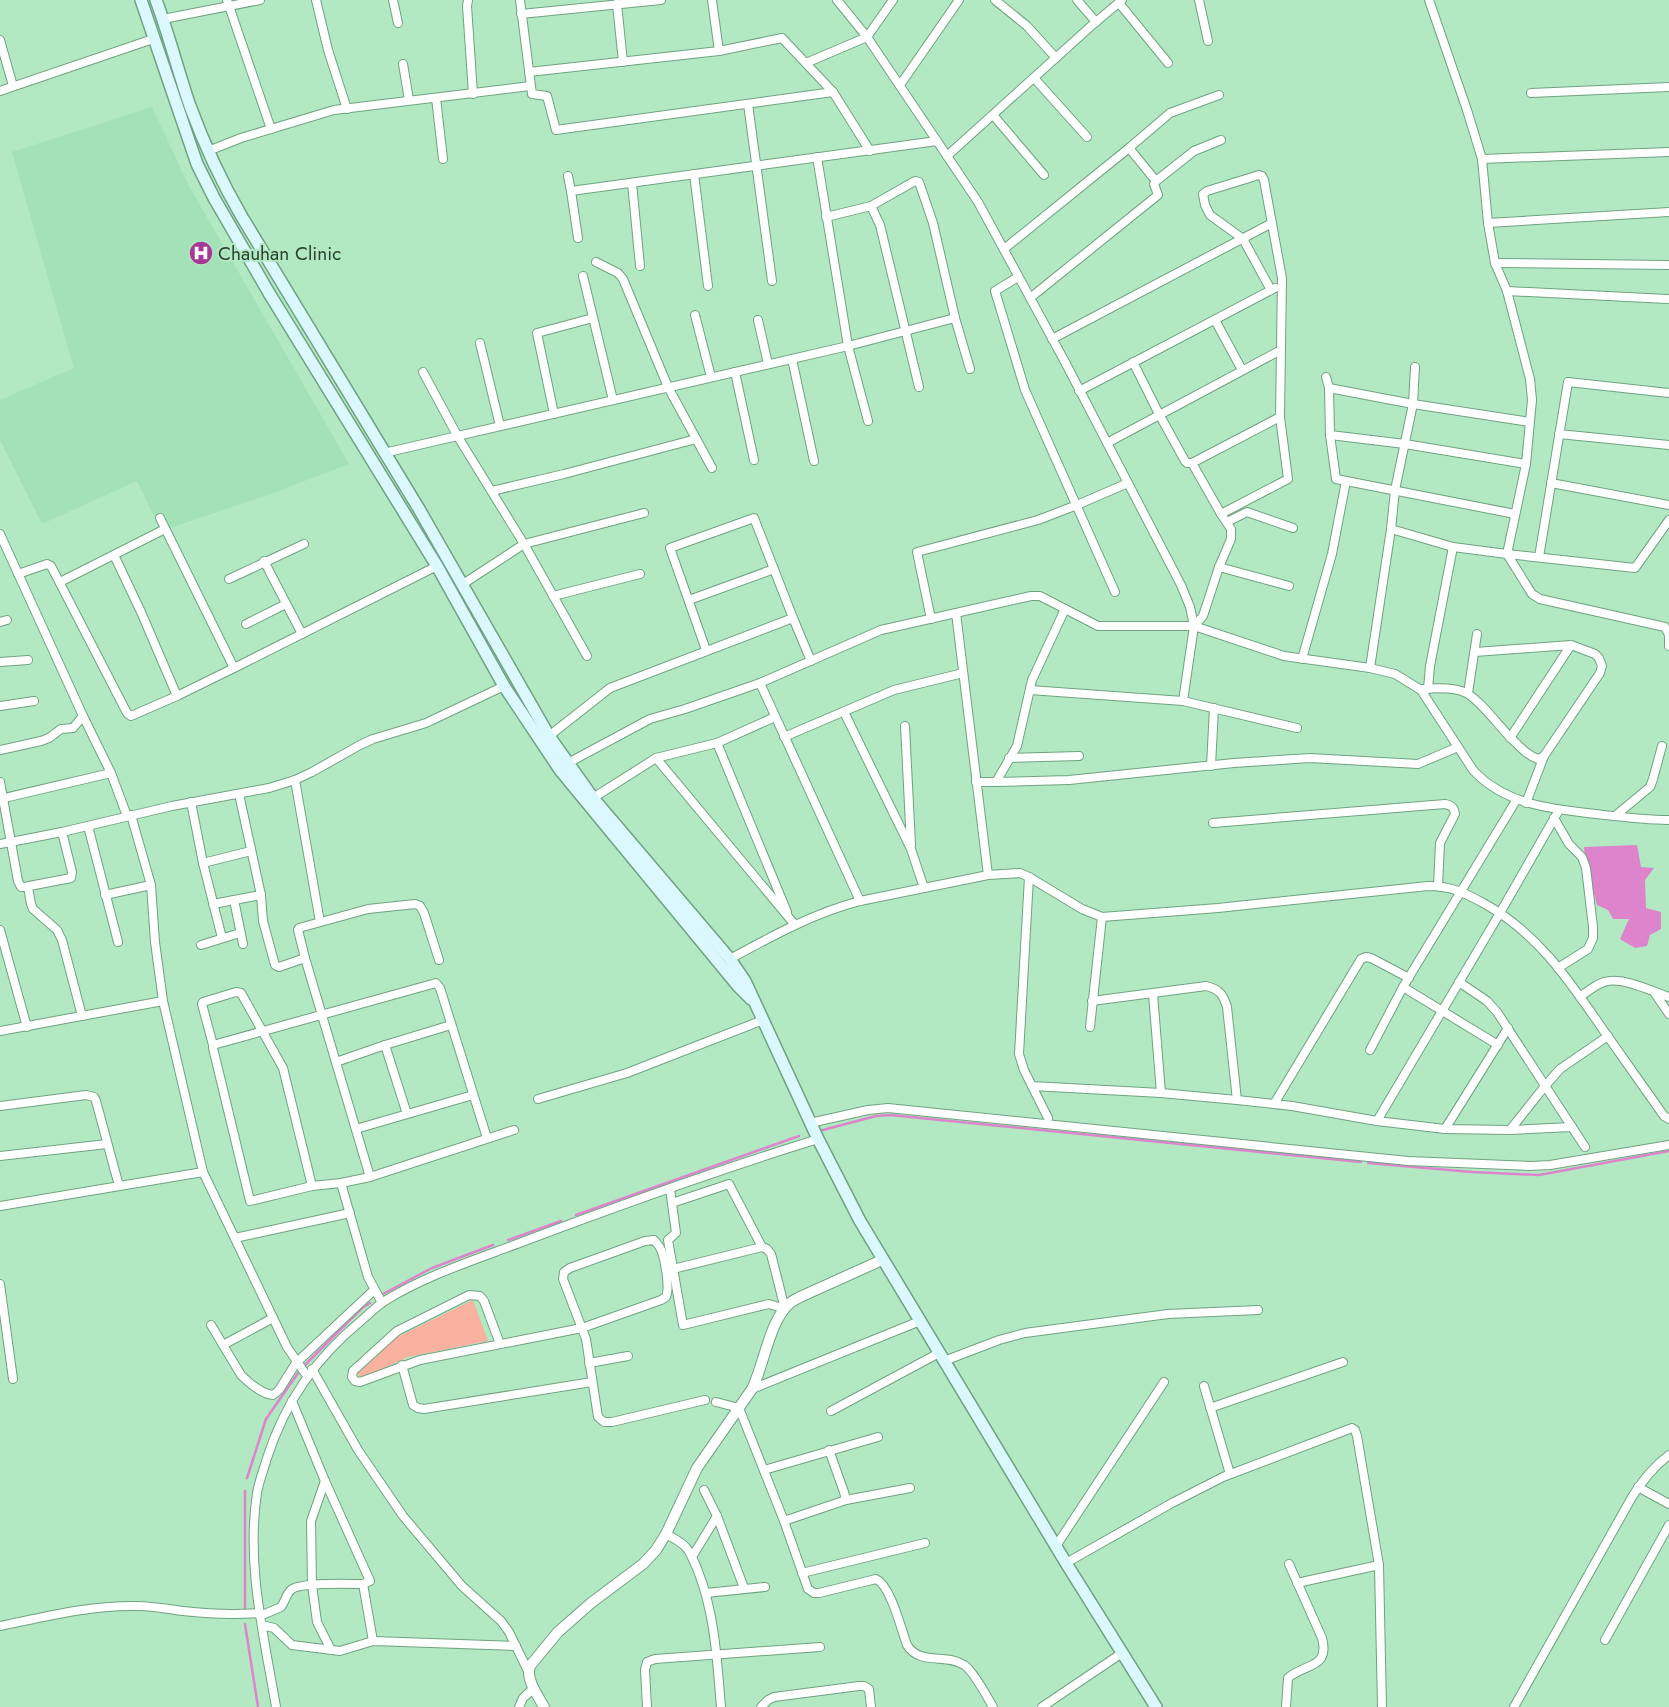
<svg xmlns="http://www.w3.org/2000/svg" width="1669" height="1707" viewBox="0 0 1669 1707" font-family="Jost,sans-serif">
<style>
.built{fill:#a3e1b6}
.green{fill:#f9b2a0}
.water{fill:#dd84cc}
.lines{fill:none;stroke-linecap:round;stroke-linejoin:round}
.stream{stroke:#dd84cc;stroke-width:2.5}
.minor-casing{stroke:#6fa380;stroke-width:10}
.tertiary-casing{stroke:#6fa380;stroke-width:12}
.secondary-casing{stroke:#6fa380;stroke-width:14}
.minor{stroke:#fff;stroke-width:8}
.tertiary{stroke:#fff;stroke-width:10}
.secondary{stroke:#dbf8ff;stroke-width:11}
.labels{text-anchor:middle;stroke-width:4;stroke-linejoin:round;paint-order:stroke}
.poi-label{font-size:19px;fill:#2a4031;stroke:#b2e9c3;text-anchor:start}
</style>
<rect width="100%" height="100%" fill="#b2e9c3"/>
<polygon class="built" points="152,107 188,184 349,464 265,496 161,531 137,481 42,524 0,440 0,400 74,368 12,152"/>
<polygon class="green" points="473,1300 488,1341 408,1357 360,1379 357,1371 397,1337"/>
<polygon class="water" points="1637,845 1641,867 1654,868 1645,880 1646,908 1661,912 1661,929 1650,935 1647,946 1635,948 1620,939 1629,919 1613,919 1608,910 1597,905 1585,860 1584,847"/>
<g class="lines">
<g class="stream">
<polyline points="819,1131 876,1116 890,1115 1361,1162"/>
<polyline points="1368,1163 1472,1172 1539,1175 1669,1151"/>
<polyline points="576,1215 799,1136"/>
<polyline points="508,1240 561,1221"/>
<polyline points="381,1295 432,1268 493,1245"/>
<polyline points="305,1365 362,1308 370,1303"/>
<polyline points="247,1478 266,1419 298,1373"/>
<polyline points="245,1609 245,1491"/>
<polyline points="245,1624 258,1707"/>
</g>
<g class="minor-casing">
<g id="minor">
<polyline points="227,0 271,129"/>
<polyline points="316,0 328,50 347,109"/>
<polyline points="393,0 398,23"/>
<polyline points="468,0 467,6 473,94"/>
<polyline points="520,0 532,94 547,96 556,130 833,92"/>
<polyline points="712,0 719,51"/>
<polyline points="837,0 867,37 978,202 1065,362 1181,585 1190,607 1194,626 1183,701"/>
<polyline points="995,0 1027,26 1056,58"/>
<polyline points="1077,0 1096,22"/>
<polyline points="1199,0 1208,41"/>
<polyline points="1119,3 1168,63"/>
<polyline points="617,4 623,62"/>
<polyline points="521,14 661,0"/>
<polyline points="163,19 260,0"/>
<polyline points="0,40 13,86"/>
<polyline points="806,63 867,37 893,0"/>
<polyline points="403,64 409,100"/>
<polyline points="529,72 719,51 782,38 833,92 870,151"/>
<polyline points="1034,78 1087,137"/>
<polyline points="900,85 959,0"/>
<polyline points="0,91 153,39"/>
<polyline points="1531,93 1669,87"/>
<polyline points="436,98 443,159"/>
<polyline points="748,104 772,281"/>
<polyline points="993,115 1044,175"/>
<polyline points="1129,148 1156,181"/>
<polyline points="208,151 241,138 334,110 530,86"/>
<polyline points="947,156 1090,27 1122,0"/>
<polyline points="817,157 848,346 868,421"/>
<polyline points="1482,159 1669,152"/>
<polyline points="694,174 708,286"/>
<polyline points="568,176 571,191 578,238"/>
<polyline points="632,183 640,266"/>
<polyline points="571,191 937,141"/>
<polyline points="871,206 915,181 919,182 933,223 955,318 970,369"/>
<polyline points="826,217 871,206 880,225 919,387"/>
<polyline points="1488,223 1669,212"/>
<polyline points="1004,249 1129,148 1170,113 1219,95"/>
<polyline points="596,262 618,273 623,279 668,387 712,468"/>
<polyline points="1495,263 1669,265"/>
<polyline points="583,276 613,400"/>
<polyline points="1018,277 995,291 1025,390 1115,592"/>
<polyline points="1507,291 1667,299"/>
<polyline points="1030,298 1158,195 1154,184 1156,181 1194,151 1221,140"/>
<polyline points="695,315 711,377"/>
<polyline points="758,320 768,364"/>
<polyline points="1215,320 1242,370"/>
<polyline points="1052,339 1272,223"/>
<polyline points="480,343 500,426"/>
<polyline points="792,359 814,461"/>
<polyline points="1133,362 1159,414 1185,461 1187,463 1192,463 1280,417 1282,278 1264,180 1262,176 1259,175 1207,191 1203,194 1205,205 1210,215 1243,239 1271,290"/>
<polyline points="423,372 458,437 524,544 587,656"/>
<polyline points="735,372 754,460"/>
<polyline points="1326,377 1329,388 1330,435 1405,444 1526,464"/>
<polyline points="1329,388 1413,404 1530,422"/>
<polyline points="1079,391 1275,288"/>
<polyline points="554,414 537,333 593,318"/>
<polyline points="1559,434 1669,445"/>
<polyline points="1330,435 1336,479 1515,514"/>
<polyline points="1107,443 1281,350"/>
<polyline points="384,453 848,346 955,318"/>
<polyline points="1192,463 1221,514"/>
<polyline points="1551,483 1669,505"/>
<polyline points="492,491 564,474 696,439"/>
<polyline points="160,518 234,668 437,566"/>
<polyline points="1227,522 1247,512 1293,528"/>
<polyline points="1391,529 1453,547"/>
<polyline points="0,534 83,716 111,773 127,816"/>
<polyline points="1507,554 1532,594 1540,599 1665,627 1669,635 1669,646"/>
<polyline points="1507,554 1635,568 1669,520"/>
<polyline points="114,555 141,612 177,696"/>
<polyline points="1539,557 1568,382 1669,393"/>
<polyline points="264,561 302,634"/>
<polyline points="1219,567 1289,586"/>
<polyline points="18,574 47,564 51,566 127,713 131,716 177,696 234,668"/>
<polyline points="229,579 304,544"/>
<polyline points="60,582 165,529"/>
<polyline points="463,584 524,544 644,513"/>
<polyline points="553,596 640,574"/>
<polyline points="689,600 774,569"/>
<polyline points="956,613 988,875"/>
<polyline points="931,619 917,552 1038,520 1077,505 1128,483"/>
<polyline points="0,622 7,620"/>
<polyline points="246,624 286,604"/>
<polyline points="1194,626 1203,616 1219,567 1231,539 1231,529 1221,514 1288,479 1280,417"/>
<polyline points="706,650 670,548 754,518 793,618 811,661"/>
<polyline points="1302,659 1332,554 1346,481"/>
<polyline points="0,662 28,660"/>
<polyline points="1370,668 1391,529 1395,490 1413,404 1415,367"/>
<polyline points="760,683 860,901"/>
<path d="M1423 689C1436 688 1455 687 1466 693 1481 700 1502 731 1516 743 1523 750 1529 756 1538 759L1544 756 1600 673 1602 666 1599 658 1595 654 1571 645 1475 652"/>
<polyline points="1428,689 1430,666 1453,547 1507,554 1526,464 1532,400 1530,379 1507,291 1495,263 1488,223 1482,159 1467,110 1429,0"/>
<polyline points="1030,690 1183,701 1297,728"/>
<polyline points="1468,693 1477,634"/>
<polyline points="0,706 34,701"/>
<polyline points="844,712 911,849 924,888"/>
<polyline points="905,726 911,845"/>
<polyline points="549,736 610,688 793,618"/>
<polyline points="784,737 894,690 963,673"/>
<polyline points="1510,738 1571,645"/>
<polyline points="717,743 787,912"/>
<polyline points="0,750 41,741 49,738 61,729 73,728 83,716"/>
<polyline points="656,758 795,925"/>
<polyline points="1009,758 1079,756"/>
<path d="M568 763 650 719 685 709 760 683 881 630 1031 596H1040L1098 626H1194L1284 656 1370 668 1395 674 1421 690 1473 770C1505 805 1552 809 1596 814 1621 817 1644 820 1669 820"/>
<polyline points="1211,766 1214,708"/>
<polyline points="295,780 320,922"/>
<polyline points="0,782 18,881 21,887 24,887 71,878 72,872 62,832"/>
<polyline points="976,782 996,782 1017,746 1032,680 1065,609"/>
<polyline points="996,782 1069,780 1234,763 1310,758 1418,764 1458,747"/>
<polyline points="239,794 261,895 263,921 275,965 279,967 305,958"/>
<polyline points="593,798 656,758 717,743 775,717"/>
<polyline points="0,799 111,773"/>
<polyline points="191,802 203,863 222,938"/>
<polyline points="1526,803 1544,756"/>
<polyline points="131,815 151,885 155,942 163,1001 203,1172 287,1347 307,1376"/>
<polyline points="1615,816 1650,787 1653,779 1662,746"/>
<polyline points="1554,818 1569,844 1582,857 1586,868 1593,927 1593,938 1588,949 1558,968"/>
<path d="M1213 823 1445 804C1451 805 1454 807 1455 814L1440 843 1438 886"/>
<polyline points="88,826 118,942"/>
<polyline points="0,844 62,832 172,806 269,788 295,780 312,772 360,745 373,739 426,723 504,686"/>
<polyline points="203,863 251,851"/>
<polyline points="1029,877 1019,1054 1024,1070 1032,1086 1161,1093 1237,1100 1292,1106 1377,1121 1445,1129 1510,1130 1572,1127"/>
<polyline points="28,887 31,904 33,909 57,930 62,940 82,1016"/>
<polyline points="105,895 151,885"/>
<polyline points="234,900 243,944"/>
<polyline points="213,904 261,895"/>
<polyline points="0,930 27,1027"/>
<polyline points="201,945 240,933"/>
<path d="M730 959C772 936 814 913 860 901L988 875 1020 873 1029 877 1082 909 1102 917 1218 908 1428 886C1452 886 1465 893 1485 904 1539 934 1570 982 1604 1031 1624 1059 1644 1088 1664 1116L1669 1119"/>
<polyline points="1459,982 1487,1001 1497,1012 1585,1147"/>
<polyline points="1403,987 1498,1045"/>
<polyline points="1654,992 1669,1014"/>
<polyline points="1153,994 1161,1093"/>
<path d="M1580 997C1588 991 1595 985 1604 982 1622 976 1651 991 1669 997"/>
<path d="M1092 1001 1206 986C1219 989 1223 994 1227 1007L1237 1100"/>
<polyline points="1090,1027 1102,917"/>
<polyline points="0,1031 163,1001"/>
<polyline points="213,1045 202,1004 203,1002 236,992 241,993 283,1068 312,1186"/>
<polyline points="385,1045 407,1114"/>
<polyline points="1370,1050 1403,987 1517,799"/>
<polyline points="336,1062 385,1045 451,1025"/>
<polyline points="1032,1086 1048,1118"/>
<polyline points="538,1099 627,1073 763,1020"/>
<polyline points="1274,1104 1361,959 1366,957 1371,958 1409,978"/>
<polyline points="0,1106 86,1095 94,1097 96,1101 119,1186"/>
<polyline points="1377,1121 1500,913 1559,810"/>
<polyline points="810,1123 868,1110 888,1108 1408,1161 1530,1166 1550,1165 1669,1145"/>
<polyline points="356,1129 473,1095"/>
<polyline points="1445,1129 1508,1028"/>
<polyline points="1510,1130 1545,1086 1560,1069 1608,1036"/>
<polyline points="487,1138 440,988 436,983 213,1045 213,1048 250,1201 312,1186 341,1183 370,1177 514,1130"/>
<polyline points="0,1156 107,1144"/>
<polyline points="370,1177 305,958 298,930 299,928 368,909 415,904 420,906 424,913 439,960"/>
<polyline points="341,1183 368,1277 382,1303"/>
<polyline points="670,1189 676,1233 668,1240 683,1325 769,1304 785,1309 771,1254 767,1249 762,1247 673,1269"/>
<polyline points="672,1203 729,1184 762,1247"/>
<polyline points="0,1206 203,1172"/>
<polyline points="235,1238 350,1213"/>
<polyline points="0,1284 13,1379"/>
<path d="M211 1325 241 1375C248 1382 262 1394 273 1395L279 1390 296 1363 374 1290"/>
<path d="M500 1344 484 1301 480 1296 469 1295 397 1331 353 1371 352 1377 355 1381 360 1382 420 1360 582 1328 661 1300 666 1297C670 1288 665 1255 659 1246 658 1245 655 1241 654 1240L645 1241 570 1268 564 1272 563 1279 586 1339 598 1417 604 1422H612L705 1400"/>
<polyline points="223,1345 273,1318"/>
<polyline points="944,1361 999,1340 1025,1333 1168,1314 1258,1310"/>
<polyline points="589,1363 628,1356"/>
<polyline points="402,1365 413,1405 418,1408 424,1409 592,1382"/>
<polyline points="312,1369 358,1450 403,1516 462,1586 501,1621 509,1632 528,1671"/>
<polyline points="1204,1386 1230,1474"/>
<polyline points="752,1389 920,1321"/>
<path d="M716 1402 739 1408 784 1521 808 1589 814 1593H819L876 1579C891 1586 901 1629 907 1645 920 1666 946 1653 964 1665 973 1670 987 1697 993 1707"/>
<polyline points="1210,1408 1343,1362"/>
<polyline points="831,1411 939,1353"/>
<polyline points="764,1470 878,1437"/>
<polyline points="325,1481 311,1521 312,1585 317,1622 331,1650"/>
<polyline points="1638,1487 1669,1504"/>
<polyline points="704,1490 717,1516 744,1588"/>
<polyline points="846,1500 910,1488"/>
<polyline points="784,1521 846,1500 844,1492 829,1450"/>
<path d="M666 1534C674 1539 683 1542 688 1550 692 1556 695 1564 698 1571 715 1614 717 1661 721 1707"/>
<polyline points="1056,1546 1164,1382"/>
<polyline points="692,1557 717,1516"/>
<polyline points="1066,1563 1172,1503 1223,1477 1352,1428 1355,1430 1357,1436 1379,1565"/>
<polyline points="802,1573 925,1543"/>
<polyline points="1297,1583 1379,1565 1382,1707"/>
<polyline points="363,1584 373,1641"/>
<polyline points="706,1593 765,1587"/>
<path d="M260 1616 281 1607C285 1602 286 1594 291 1590 299 1582 349 1584 363 1584L370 1581 325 1481 292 1401"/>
<polyline points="262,1625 274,1628 292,1645 340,1651 373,1641 516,1646"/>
<path d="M0 1626C44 1617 91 1605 137 1606 152 1606 168 1609 183 1611 209 1614 234 1615 260 1613"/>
<polyline points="1605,1640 1669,1525"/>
<path d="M276 1707C264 1636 246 1565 257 1493 259 1481 264 1469 267 1458 286 1400 316 1358 362 1320 369 1314 376 1307 383 1302 426 1275 475 1260 522 1242 620 1205 718 1170 818 1139"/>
<polyline points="519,1707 523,1698 534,1688"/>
<polyline points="647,1707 645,1670 647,1662 655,1659 820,1647"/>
<polyline points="761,1707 768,1700 774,1697 859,1686 864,1686 869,1689 871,1707"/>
<polyline points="1042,1707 1122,1653"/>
<path d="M1286 1707 1288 1678C1305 1663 1330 1669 1322 1638L1289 1564"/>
<path d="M1514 1707 1632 1497C1643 1480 1653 1467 1669 1455"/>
</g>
</g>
<g class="tertiary-casing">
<path id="tertiary" d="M544 1707C538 1696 525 1678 530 1666L558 1632 591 1603 643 1564 656 1550 666 1534 697 1468 752 1389C764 1365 770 1319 790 1303 793 1300 797 1299 800 1297L882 1260"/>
</g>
<g class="secondary-casing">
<g id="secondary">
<polyline points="141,0 197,164 214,198 269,293 437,566 504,686 560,770 738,986 751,999"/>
<path d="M156 0C169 35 178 71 190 106 204 144 221 181 242 217L419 509 549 736 593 798 730 959 745 981 818 1139 860 1221 1066 1563 1156 1707"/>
</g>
</g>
<use href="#minor" class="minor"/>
<use href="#tertiary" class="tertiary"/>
<use href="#secondary" class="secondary"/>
</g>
<defs>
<g id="hospital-disc" transform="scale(1.25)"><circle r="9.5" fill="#a73896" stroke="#b2e9c3"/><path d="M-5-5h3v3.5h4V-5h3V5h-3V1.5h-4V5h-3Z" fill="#fff"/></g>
</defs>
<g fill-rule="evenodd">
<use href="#hospital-disc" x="201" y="253"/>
</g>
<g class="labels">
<g class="poi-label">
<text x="218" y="260">Chauhan Clinic</text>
</g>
</g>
</svg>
